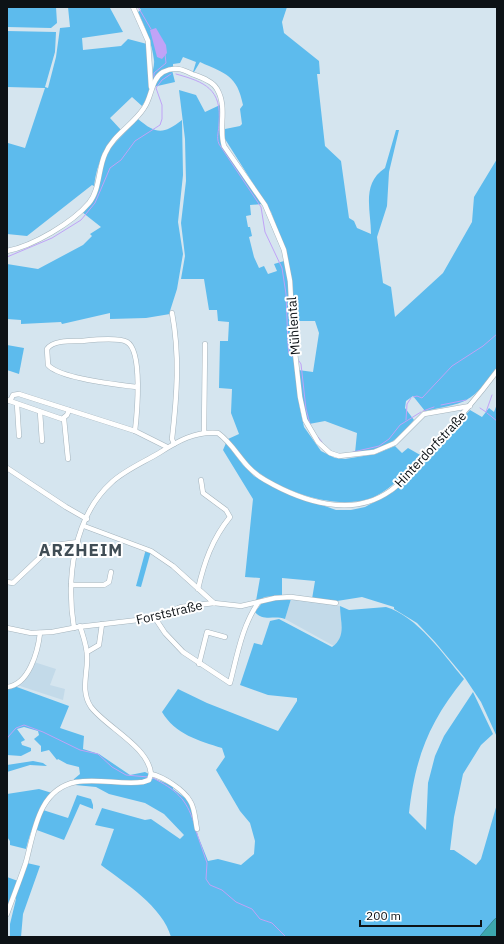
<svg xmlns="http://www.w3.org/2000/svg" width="504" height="944" viewBox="0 0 504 944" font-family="'IBM Plex Sans',sans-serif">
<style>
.built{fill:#c3dae9}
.green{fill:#5dbbed}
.water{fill:#c0a3f7}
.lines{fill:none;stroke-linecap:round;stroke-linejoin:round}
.stream{stroke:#c0a3f7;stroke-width:1}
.minor-casing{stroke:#a5b4bd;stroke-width:5.5}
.highway-casing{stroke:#2c7379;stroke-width:8}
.minor{stroke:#fff;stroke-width:4.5}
.highway{stroke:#3da7af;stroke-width:7}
.labels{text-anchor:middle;stroke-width:4;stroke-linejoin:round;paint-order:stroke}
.street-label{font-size:13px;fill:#0d1216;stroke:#fff}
.district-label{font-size:17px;font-weight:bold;letter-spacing:1px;fill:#404d55;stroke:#fff}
</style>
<rect width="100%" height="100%" fill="#d5e5ef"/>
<g class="built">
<polygon points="291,599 340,606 342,633 339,642 334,646 285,619"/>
<polygon points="34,662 56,669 50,685 65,689 63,700 17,685"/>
</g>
<g class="green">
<polygon points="7,7 56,7 57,23 51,28 7,27"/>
<path d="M68 7H111L110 8 123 32 82 38 83 50 121 46 128 39 147 44C148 64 156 88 142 106L132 97 110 118 121 130C105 147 97 162 94 186L92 185 27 236 7 234V145L8 143 25 148 45 88 7 87V31L56 32 55 52 45 87 48 88 56 57 60 28 70 27Z"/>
<path d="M139 7H287L282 22 284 33 319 61 320 74H317L325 146 341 161 349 218 354 221 357 228 371 234C371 210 361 184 385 168L396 130H399L389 172 387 206 377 237 383 283 391 287 395 317 443 273 472 222 474 197 497 159V368C470 404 468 402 425 411L413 396 406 401 405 408 414 420C394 444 386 448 355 453L357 433 325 421 309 424 304 411 298 370 313 372 319 333 315 321H294L282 241 271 212 225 139V129L240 126 242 124 240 109 243 105C237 75 226 74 200 62L194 72H193L196 62 183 57 180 63 173 64V67L153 82C150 75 155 67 154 60 152 43 145 27 138 12L141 10Z"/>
<polygon points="172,70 175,82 153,87 161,75"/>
<path d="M179 90 196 95 205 112 220 105C223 118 218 131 222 144L262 204 250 205 251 215 246 216 248 227H250L252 236 249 237 254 257 259 268 264 266 268 274 277 271 274 264 284 261 289 285 299 404 304 427 321 451 335 458 345 459 376 454 395 446 402 453 408 448 422 456C407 471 394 487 376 496 342 513 281 492 254 469 244 461 236 449 228 439L239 434 231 413 232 389 219 388 220 341H228L229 322 218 321 217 310H209L204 279H181L185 256 181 223 186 181 185 139Z"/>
<path d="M138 119C156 134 163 135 182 120L183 175 178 222 183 254 177 289 170 311V314L146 318 110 319V313L62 324 61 322 21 324V320L7 319V264L38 269 83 245 92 236 90 234 101 227 82 212 89 206 109 149Z"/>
<polygon points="7,345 24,348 19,374 7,370"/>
<polygon points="497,404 497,737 481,702 465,678 435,642 417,623 394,609 394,607 362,597 337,601 312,599 315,581 282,578 282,595 265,597 256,601 260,578 245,577 253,499 223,450 226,443 243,465 254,476 277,489 336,510 351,510 365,507 393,492 470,410 482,417 489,408 494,412"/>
<polygon points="146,549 151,551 141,587 136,586"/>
<path d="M278 599H291L285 619C274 615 263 622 255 612L262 603Z"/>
<path d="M340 606 349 610 386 607C417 616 444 655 464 679 429 722 415 758 409 813L426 830 428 783 435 756 444 736 473 692 493 734 481 745 463 774 454 817 450 850H454L476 865 481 859 497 804V920L481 937H171C163 907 125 883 101 865L114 829 95 825 102 808 145 820 151 819 180 839 184 835 164 814 145 803 109 794 96 787 75 785 74 779 80 774 79 767 67 764 58 759 57 760 49 750 41 752V746L34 739 39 735 38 731 24 727 17 729 25 740 21 742 22 745 31 748V751L21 756 7 755V688L14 686 69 706 60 728 84 736 83 749 99 754 130 775 145 772 149 774 146 779 151 781 153 778 173 786V789L189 801 198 836 208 861 218 859 241 865 254 854 255 841 250 823 240 811 216 770 225 757 222 748C199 741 175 734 162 712L178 689 207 703 278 731 297 701V698L268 695 240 685 254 643 262 645 270 621 279 619 332 647C347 636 340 622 340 606Z"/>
<polygon points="33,761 43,763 47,766 30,765 7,772 7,765"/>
<path d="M39 789 52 793C39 811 31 828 26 849L10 845V841L7 837V794Z"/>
<polygon points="77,795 91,799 93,805 93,809 80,804 64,840 34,829 43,810 68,818"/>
<polygon points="27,863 40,866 23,914 21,937 10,937 10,924 16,899 15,896"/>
<polygon points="7,877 18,881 7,910"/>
</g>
<polygon class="water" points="156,28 166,45 167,53 162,59 157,57 150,30"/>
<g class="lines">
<g class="stream">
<polyline points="138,7 151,29"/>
<path d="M176 74C205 82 222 89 219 123 219 131 216 137 219 144L261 207 265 232 282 268 286 294 288 345 289 354 292 357"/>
<polyline points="154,77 154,73 166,63 165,54"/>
<polyline points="7,257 52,238 81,220 95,203 110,168 121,160 135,141 160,125 162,119 162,105 156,88 162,80 171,74"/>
<polyline points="299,361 301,364 306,409 310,424"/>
<polyline points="413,397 417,396 422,398 452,366 483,346 497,334"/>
<polyline points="441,405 466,400"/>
<polyline points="480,408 486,412 492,395"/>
<polyline points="423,411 434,407"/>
<polyline points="487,413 497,421"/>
<polyline points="406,420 407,404 411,398"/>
<polyline points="318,437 322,442"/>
<polyline points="353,452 379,446 389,439 400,425 421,412"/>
<polyline points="7,741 8,737 16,728 24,725 43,732 80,750 98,754 112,767 126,775 148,777"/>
<path d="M153 778C176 790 186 798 194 823"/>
<polyline points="196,831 207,863 206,879 210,885 222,890 236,902 252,909 260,919 272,923 286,937"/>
</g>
<g class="minor-casing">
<g id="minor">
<polyline points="133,7 148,41 151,87"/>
<path d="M7 251C33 246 72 223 89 203 100 190 98 169 105 154 113 135 133 125 144 108 152 97 151 79 163 72 174 66 182 69 192 74 200 77 213 81 217 89 228 108 218 127 224 146L265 205 284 250 290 281 293 335 300 397 305 420 318 442 330 453 339 456 374 452 395 443 424 414 470 406"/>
<path d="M172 313C180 355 177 396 172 439L174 444"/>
<polyline points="7,400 62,419 67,415 69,410"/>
<polyline points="10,401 13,395 19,394 135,431 167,447"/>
<polyline points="17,404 19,436"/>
<polyline points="40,412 42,441"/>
<polyline points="64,419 68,459"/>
<path d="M135 431C137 414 143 351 127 342 118 337 92 340 81 341 71 341 53 340 47 349L48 365C59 378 119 385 137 387"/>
<polyline points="204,432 205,344"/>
<polyline points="7,468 66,507 87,519"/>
<polyline points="84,526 151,551 173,566 214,603"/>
<polyline points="7,582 13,583 50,548 56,545 78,542"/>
<polyline points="71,585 104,585 109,582 111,572"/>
<path d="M198 589C204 563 212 539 230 517L226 510 203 493 201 480"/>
<path d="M155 618 165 633 183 652 230 683C237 656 242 626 258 603"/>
<path d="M80 626C83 636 87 646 87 656 88 673 80 691 91 707 106 727 149 747 151 774"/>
<polyline points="7,628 31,633 52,632 78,627 155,618 181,607 214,603 241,606 275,598 291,597 336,603"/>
<path d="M74 628C66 579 73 517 112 482 125 470 144 462 159 453 178 441 195 431 218 433 237 447 242 467 265 480 303 502 352 518 390 491 405 481 420 460 432 447 455 423 477 398 497 371"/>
<polyline points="87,652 99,645 102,624"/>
<polyline points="199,664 207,632 225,637"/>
<path d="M7 687C29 685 38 651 40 633"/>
<path d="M151 774C164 777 184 790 190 801 195 808 195 820 197 829"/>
<path d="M7 914C13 897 20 880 26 862 34 833 38 789 76 782 98 778 121 785 143 782L149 780 151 774"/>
</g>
</g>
<g class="highway-casing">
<g id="highway">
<polyline points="484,937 497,922"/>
<polyline points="491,937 497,930"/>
</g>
</g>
<use href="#minor" class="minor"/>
<use href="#highway" class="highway"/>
</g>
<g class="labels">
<g class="street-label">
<text transform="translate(293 326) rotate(-94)" y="5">Mühlental</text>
<text transform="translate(430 449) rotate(-47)" y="5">Hinterdorfstraße</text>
<text transform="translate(169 612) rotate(-13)" y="5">Forststraße</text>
</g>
<g class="district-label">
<text x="81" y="556">ARZHEIM</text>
</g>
</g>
<rect width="504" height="944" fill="none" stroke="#0d1216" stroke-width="16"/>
<path d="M360 920v6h121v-6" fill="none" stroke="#0d1216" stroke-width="2"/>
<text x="366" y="920" font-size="12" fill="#0d1216" stroke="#ffffff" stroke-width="3" paint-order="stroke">200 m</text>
</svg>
